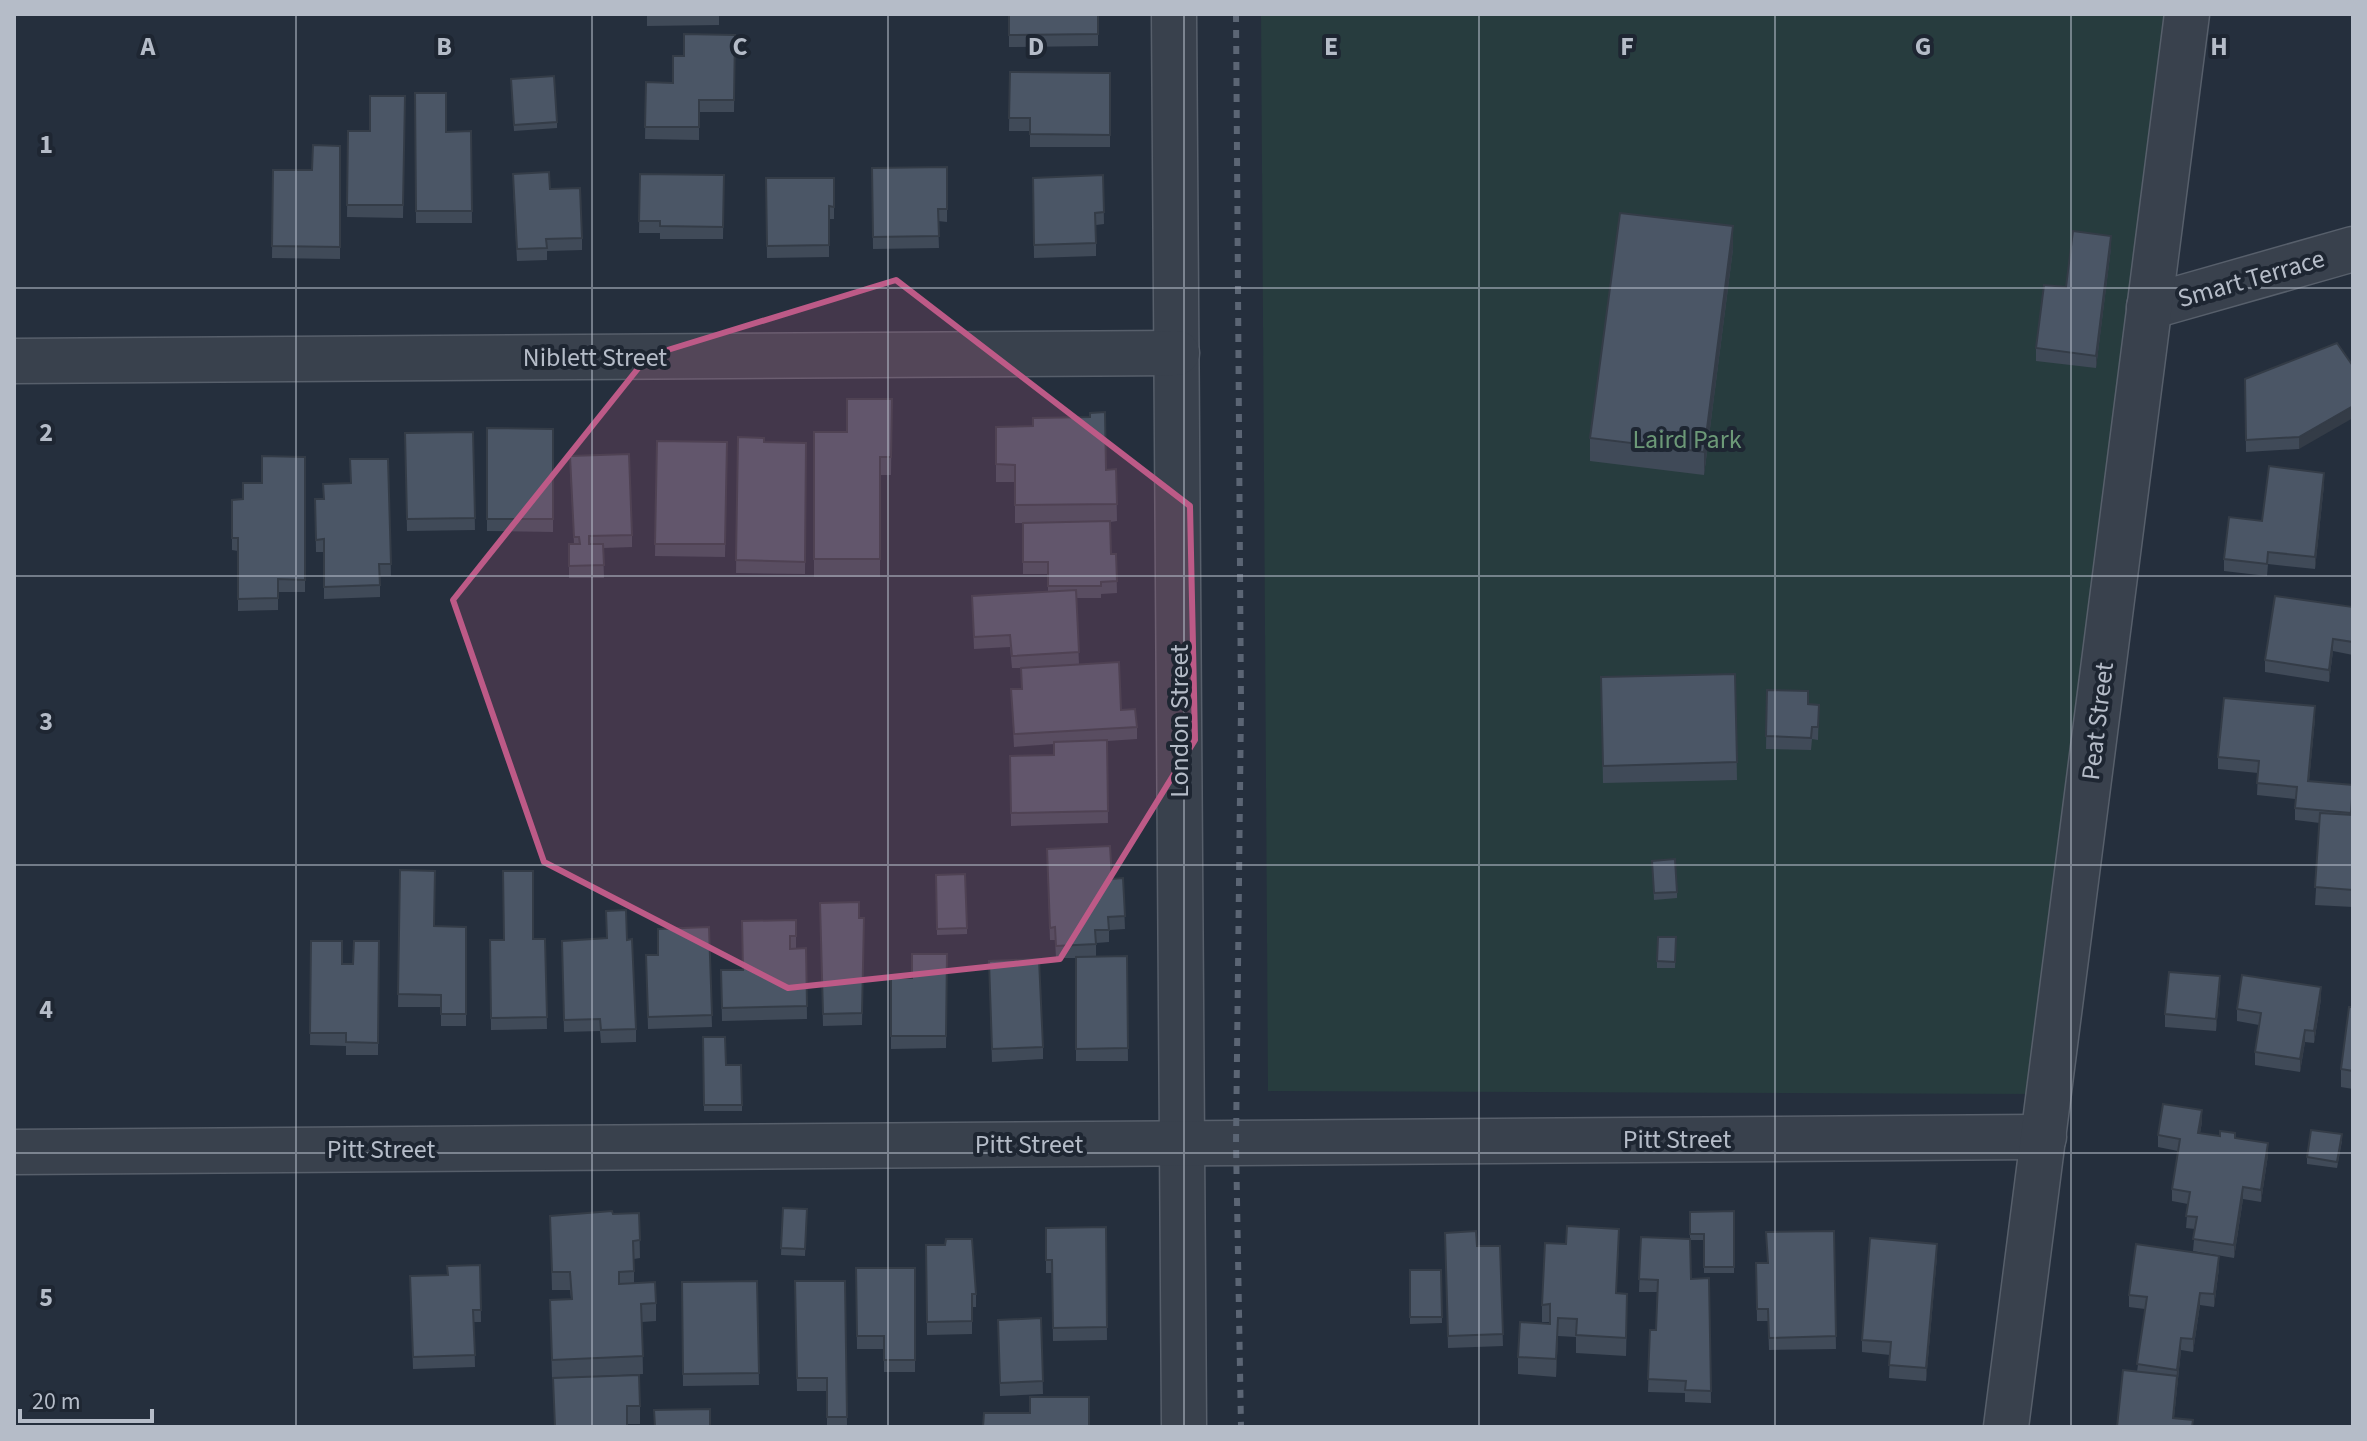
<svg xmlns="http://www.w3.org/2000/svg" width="2367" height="1441" viewBox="0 0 2367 1441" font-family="'Source Sans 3',sans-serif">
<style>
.green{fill:#273c3e}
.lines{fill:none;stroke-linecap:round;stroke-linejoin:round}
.minor-casing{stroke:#575f6b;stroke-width:47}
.minor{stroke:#39414d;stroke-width:44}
.rail{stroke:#5b6574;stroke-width:6;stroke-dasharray:8 8;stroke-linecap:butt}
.wall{fill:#404a58}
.shaded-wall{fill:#343c47}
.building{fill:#4b5666;stroke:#343c47;stroke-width:2}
.marked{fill:#bd5a87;fill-opacity:0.2;stroke:#bd5a87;stroke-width:6;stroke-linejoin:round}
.grid{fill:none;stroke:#b5bcc8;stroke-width:2;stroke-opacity:0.55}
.labels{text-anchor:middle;stroke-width:8;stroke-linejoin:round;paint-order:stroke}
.street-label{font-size:26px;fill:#b5bcc8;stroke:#1e2632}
.park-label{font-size:26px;fill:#6c9977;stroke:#1e2632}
.grid-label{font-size:26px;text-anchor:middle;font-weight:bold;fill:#b5bcc8;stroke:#1e2632;stroke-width:8;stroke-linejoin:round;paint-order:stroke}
</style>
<rect width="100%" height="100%" fill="#252f3d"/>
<polygon class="green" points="1261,14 2165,14 2032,1094 1268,1091"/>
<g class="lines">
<g class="minor-casing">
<g id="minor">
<polyline points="1174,14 1184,1427"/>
<polyline points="2149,307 2353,249"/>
<polyline points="14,361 1177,353"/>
<polyline points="14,1152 2044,1137"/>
<polyline points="2006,1427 2187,14"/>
</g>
</g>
<use href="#minor" class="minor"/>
<polyline class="rail" points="1236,14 1241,706 1236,1143 1241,1427"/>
</g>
<g class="wall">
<polygon points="647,14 719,14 719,25 647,26"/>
<polygon points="1009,14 1098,14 1098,46 1009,47"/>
<polygon points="735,35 734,112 699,112 699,140 645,139 646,82 673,83 684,56"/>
<polygon points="1010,72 1110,73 1110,147 1030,147 1030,131 1009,131"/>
<polygon points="511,86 557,122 557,128 514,131"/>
<polygon points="415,93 446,132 471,131 472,223 416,223"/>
<polygon points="405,96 403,218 347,217 348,131 370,131"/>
<polygon points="340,146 340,259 272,258 273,170 312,170"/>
<polygon points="947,167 947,222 938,221 939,248 873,249 872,168"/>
<polygon points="640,174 724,175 723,239 660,239 660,233 639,233"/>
<polygon points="1103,175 1104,224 1096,225 1096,256 1034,258 1033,178"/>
<polygon points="766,178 834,178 834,219 829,219 829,257 767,258"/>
<polygon points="513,187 550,189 582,238 582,250 547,251 547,260 517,261"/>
<polygon points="2111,248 2096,368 2036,361 2036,348"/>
<polygon points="1733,249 1704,475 1590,461 1590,438"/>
<polygon points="2337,343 2299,449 2246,452 2245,379"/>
<polygon points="892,399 891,475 880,475 880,577 814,577 814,432 847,432"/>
<polygon points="1033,426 1106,470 1116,469 1117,521 1110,522 1111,554 1116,554 1117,593 1101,594 1101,598 1076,598 1079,664 1137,727 1137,739 1107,741 1108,823 1011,826 1010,756 1054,755 1054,744 1014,747 1011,689 1022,689 1021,668 1012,668 1010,647 974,649 972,596 1048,591 1048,574 1023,574 1023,523 1015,523 1015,482 996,482 996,427"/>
<polygon points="487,428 553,429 553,532 487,531"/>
<polygon points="473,432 475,530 407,531 405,433"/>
<polygon points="738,437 764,442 806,443 805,574 736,573"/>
<polygon points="657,441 727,442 725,557 655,556"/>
<polygon points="305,457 305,592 278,592 278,610 238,611 238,551 232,550 232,500 243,499 262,483"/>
<polygon points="388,459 391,576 380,576 380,597 324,599 324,552 316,552 315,499 323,499 351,483"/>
<polygon points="570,469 632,535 632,547 603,548 604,578 569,578 569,544 574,544"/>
<polygon points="2324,485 2315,569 2268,564 2267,576 2224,571 2224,559 2262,521"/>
<polygon points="2353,607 2353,655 2333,651 2329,682 2265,672 2265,660"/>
<polygon points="1735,674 1737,780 1603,783 1601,677"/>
<polygon points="1767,690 1808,704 1819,705 1818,740 1812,739 1811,750 1766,749"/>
<polygon points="2315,719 2309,781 2353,798 2351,815 2353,815 2353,907 2315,905 2320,823 2295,820 2295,799 2257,795 2258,773 2218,769 2218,757"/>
<polygon points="1047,861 1112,879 1123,878 1125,929 1109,930 1109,942 1096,943 1096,956 1127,956 1128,1061 1076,1061 1076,958 1056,958 1055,940 1050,940"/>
<polygon points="1652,861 1677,892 1677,898 1654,900"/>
<polygon points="400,870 435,926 466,927 466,1026 441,1026 441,1007 398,1007"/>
<polygon points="936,875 967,928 967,934 937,935"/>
<polygon points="820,903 859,918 864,918 862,1025 823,1026"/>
<polygon points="796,920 796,948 806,948 807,1019 722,1021 721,970 743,970"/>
<polygon points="709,927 712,1027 648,1029 646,955 658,955"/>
<polygon points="1676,937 1675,968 1657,968 1657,961"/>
<polygon points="545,939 547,1029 491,1030 490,940"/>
<polygon points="607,939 627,940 636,1029 636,1042 601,1043 600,1031 564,1032 562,941"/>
<polygon points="311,941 342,964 353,964 379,941 378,1055 346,1055 346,1046 310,1045"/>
<polygon points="947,954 946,1048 891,1049 891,978 912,978"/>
<polygon points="989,973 1043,1047 1043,1059 992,1062"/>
<polygon points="2220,988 2216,1031 2165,1027 2165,1014"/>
<polygon points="2321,999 2314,1043 2305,1042 2300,1072 2255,1065 2255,1052 2259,1025 2237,1021 2237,1009"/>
<polygon points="2353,1007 2353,1089 2341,1087 2341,1069"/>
<polygon points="703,1037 726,1065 742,1105 742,1111 704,1111"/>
<polygon points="2202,1122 2200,1133 2235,1138 2268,1155 2261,1202 2243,1199 2234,1258 2193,1251 2195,1229 2186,1228 2188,1204 2172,1201 2172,1189 2178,1151 2158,1147 2158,1135"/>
<polygon points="2342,1141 2337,1168 2307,1164 2307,1157"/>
<polygon points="783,1208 807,1209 805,1256 781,1255"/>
<polygon points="1734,1211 1734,1273 1704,1273 1704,1240 1690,1240 1691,1279 1709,1278 1711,1403 1685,1402 1685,1393 1648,1392 1650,1330 1656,1330 1657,1292 1639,1292 1641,1237 1690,1239 1690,1212"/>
<polygon points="639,1213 640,1258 634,1259 634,1283 656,1303 656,1321 642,1322 643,1374 552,1378 550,1300 571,1299 570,1290 552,1290 550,1216"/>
<polygon points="1106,1227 1107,1340 1053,1341 1052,1273 1046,1273 1046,1228"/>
<polygon points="1834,1231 1836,1349 1769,1350 1768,1321 1757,1321 1756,1263 1767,1263"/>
<polygon points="1445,1233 1477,1246 1500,1246 1503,1346 1448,1348"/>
<polygon points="926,1245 976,1294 976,1307 972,1307 972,1334 927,1335"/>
<polygon points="1619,1246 1616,1293 1627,1312 1626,1356 1576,1353 1576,1337 1558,1336 1556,1377 1518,1374 1518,1357 1550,1324 1550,1322 1542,1322 1542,1305"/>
<polygon points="1937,1256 1926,1381 1889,1378 1890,1355 1862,1352 1862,1340"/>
<polygon points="480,1265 481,1322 474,1322 475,1367 413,1369 410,1276 447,1275"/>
<polygon points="856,1268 915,1268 915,1372 884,1372 884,1349 857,1349"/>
<polygon points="2219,1268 2214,1307 2200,1305 2193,1352 2181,1350 2174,1418 2193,1427 2117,1427 2137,1372 2145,1309 2129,1307 2129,1295"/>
<polygon points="1410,1270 1441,1270 1442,1323 1410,1324"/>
<polygon points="757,1281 759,1385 683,1386 682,1282"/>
<polygon points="795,1281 845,1281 847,1427 827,1427 827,1391 797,1391"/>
<polygon points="1041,1318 1043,1394 1000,1396 998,1320"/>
<polygon points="553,1378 640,1406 640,1424 627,1424"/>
</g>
<g class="shaded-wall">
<polygon points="1733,226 1733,249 1704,475 1704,452"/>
<polygon points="2111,236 2111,248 2096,368 2096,356"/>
<polygon points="2353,406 2353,418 2299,449 2299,437"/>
<polygon points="2324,473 2324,485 2315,569 2315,557"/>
<polygon points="2333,639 2333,651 2329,682 2329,670"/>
<polygon points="2315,706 2315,719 2308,793 2308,781"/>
<polygon points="2220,976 2220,988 2216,1031 2216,1019"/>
<polygon points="2321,987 2321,999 2314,1043 2314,1031"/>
<polygon points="2305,1030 2305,1042 2300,1072 2300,1059"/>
<polygon points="2202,1110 2202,1122 2198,1145 2198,1133"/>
<polygon points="2268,1143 2268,1155 2261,1202 2261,1190"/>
<polygon points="2243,1187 2243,1199 2234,1258 2234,1245"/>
<polygon points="1937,1244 1937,1256 1926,1381 1926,1368"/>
<polygon points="2219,1256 2219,1268 2214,1307 2214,1294"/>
<polygon points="2200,1293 2200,1305 2193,1352 2193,1339"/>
<polygon points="1558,1318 1558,1336 1556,1377 1556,1359"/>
<polygon points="2181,1338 2181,1350 2173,1427 2177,1370"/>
</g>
<g class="building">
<polygon points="1009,14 1098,14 1098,34 1009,35"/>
<polygon points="684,34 735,35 734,100 699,100 699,127 645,127 646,82 673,83 673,56 684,56"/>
<polygon points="1010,72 1110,73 1110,135 1030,134 1030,118 1009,118"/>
<polygon points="554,76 557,122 514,125 511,79"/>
<polygon points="415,93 446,93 446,132 471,131 472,211 416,211"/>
<polygon points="370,96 405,96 403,205 347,205 348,131 370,131"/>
<polygon points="313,145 340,146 340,247 272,246 273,170 312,170"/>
<polygon points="947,167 947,209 938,209 939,236 873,237 872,168"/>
<polygon points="549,172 550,189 580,188 582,238 546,239 547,248 517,249 513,174"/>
<polygon points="640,174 724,175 723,227 660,226 660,221 639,221"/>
<polygon points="1103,175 1104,212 1095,213 1096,243 1034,245 1033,178"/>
<polygon points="766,178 834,178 834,207 829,206 829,245 767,246"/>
<polygon points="1620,213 1733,226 1704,452 1590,438"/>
<polygon points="2073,231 2111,236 2096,356 2036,348 2044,285 2066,287"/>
<polygon points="2337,343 2353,366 2353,406 2299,437 2246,440 2245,379"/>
<polygon points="847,399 892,399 891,457 880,457 880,559 814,559 814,432 847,432"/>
<polygon points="1105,412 1106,470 1116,469 1117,504 1015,505 1015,465 996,464 996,427 1033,426 1033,418 1090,417 1090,413"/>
<polygon points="487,428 553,429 553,519 487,519"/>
<polygon points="473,432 475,518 407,519 405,433"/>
<polygon points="738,437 764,438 764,442 806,443 805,562 736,560"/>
<polygon points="657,441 727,442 725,544 655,544"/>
<polygon points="629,454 632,535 589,536 589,544 603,544 604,565 569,566 569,544 580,544 579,537 574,537 570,456"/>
<polygon points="262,456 305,457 305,580 278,579 278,598 238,599 238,538 232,538 232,500 243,499 243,483 262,483"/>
<polygon points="350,459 388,459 391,564 379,564 380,585 324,587 324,539 316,540 315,499 324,499 323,484 351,483"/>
<polygon points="2269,466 2324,473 2315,557 2268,552 2267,564 2224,559 2229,517 2262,521"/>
<polygon points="1110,521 1111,554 1116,554 1117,581 1101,582 1101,586 1048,586 1048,562 1023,562 1023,523"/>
<polygon points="1076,590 1079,652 1012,656 1010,635 974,637 972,596"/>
<polygon points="2275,596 2353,607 2353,642 2333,639 2329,670 2265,660"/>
<polygon points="1119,662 1121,710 1135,709 1137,727 1014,734 1011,689 1022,689 1021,668"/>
<polygon points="1735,674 1737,762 1603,766 1601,677"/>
<polygon points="1767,690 1808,691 1808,704 1819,705 1818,727 1812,727 1811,738 1766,736"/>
<polygon points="2224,698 2315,706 2308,781 2353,785 2351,813 2295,808 2297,787 2257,783 2259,761 2218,757"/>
<polygon points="1107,740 1108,811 1011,813 1010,756 1054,755 1054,742"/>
<polygon points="2320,813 2353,815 2353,890 2315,887"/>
<polygon points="1110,846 1112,879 1123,878 1125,916 1108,917 1109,930 1095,930 1096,944 1056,946 1055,927 1050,928 1047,849"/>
<polygon points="1675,859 1677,892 1654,893 1652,861"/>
<polygon points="400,870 435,871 434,926 466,927 466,1014 441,1014 441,995 398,994"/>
<polygon points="503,871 533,871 533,939 545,939 547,1017 491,1018 490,940 504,940"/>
<polygon points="965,874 967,928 937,929 936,875"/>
<polygon points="859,902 859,918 864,918 862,1013 823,1014 820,903"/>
<polygon points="626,910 627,940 632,939 636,1029 601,1030 600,1019 564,1020 562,941 607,938 606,911"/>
<polygon points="796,920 796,936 790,936 790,949 806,948 807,1006 722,1008 721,970 743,970 742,921"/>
<polygon points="709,927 712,1015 648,1017 646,955 658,955 658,929"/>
<polygon points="1658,937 1676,937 1675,962 1657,961"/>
<polygon points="311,941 342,941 342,964 353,964 354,941 379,941 378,1043 346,1042 346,1033 310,1033"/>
<polygon points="912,954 947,954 946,1036 891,1036 891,978 912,978"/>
<polygon points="1127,956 1128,1048 1076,1049 1076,957"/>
<polygon points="1039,959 1043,1047 992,1049 989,961"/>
<polygon points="2169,972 2220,976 2216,1019 2165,1014"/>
<polygon points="2242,975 2321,987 2314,1031 2305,1030 2300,1059 2255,1052 2261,1013 2237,1009"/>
<polygon points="2349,1007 2353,1007 2353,1071 2341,1069"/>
<polygon points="703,1037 725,1037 726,1065 741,1065 742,1105 704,1105"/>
<polygon points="2163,1104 2202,1110 2198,1133 2220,1136 2220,1131 2235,1133 2235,1138 2268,1143 2261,1190 2243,1187 2234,1245 2193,1239 2197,1217 2186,1216 2190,1192 2172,1189 2180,1139 2158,1135"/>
<polygon points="2311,1130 2342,1134 2337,1162 2307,1157"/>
<polygon points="783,1208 807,1209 805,1249 781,1248"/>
<polygon points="612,1211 613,1214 639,1213 640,1240 633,1241 634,1271 619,1272 619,1284 655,1282 656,1303 641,1304 643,1356 552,1360 550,1300 572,1299 570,1272 552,1272 550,1216"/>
<polygon points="1734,1211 1734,1267 1704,1267 1704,1234 1690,1234 1690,1212"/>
<polygon points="1567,1226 1619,1229 1616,1293 1627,1294 1626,1338 1576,1335 1577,1319 1558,1318 1556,1359 1518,1357 1520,1322 1550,1324 1550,1304 1542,1305 1545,1243 1566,1244"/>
<polygon points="1106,1227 1107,1327 1053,1328 1052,1260 1046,1260 1046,1228"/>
<polygon points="1476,1231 1477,1246 1500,1246 1503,1334 1448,1336 1445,1233"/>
<polygon points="1834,1231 1836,1336 1769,1338 1768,1309 1757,1309 1756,1263 1768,1263 1766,1232"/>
<polygon points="1641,1237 1690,1239 1691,1279 1709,1278 1711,1391 1685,1390 1686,1381 1648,1379 1650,1330 1656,1330 1658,1280 1639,1279"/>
<polygon points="1870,1238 1937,1244 1926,1368 1889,1365 1891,1342 1862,1340"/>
<polygon points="946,1239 972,1239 976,1294 972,1294 972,1321 927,1322 926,1245 945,1245"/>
<polygon points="2136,1244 2219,1256 2214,1294 2200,1293 2193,1339 2181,1338 2177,1370 2137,1364 2147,1297 2129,1295"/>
<polygon points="480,1265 481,1310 473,1310 475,1355 413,1357 410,1276 448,1275 447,1266"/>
<polygon points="856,1268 915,1268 915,1360 884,1360 884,1336 857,1336"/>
<polygon points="1410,1270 1441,1270 1442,1317 1410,1317"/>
<polygon points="757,1281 759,1373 683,1374 682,1282"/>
<polygon points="795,1281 845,1281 847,1417 827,1417 827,1378 797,1378"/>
<polygon points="1041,1318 1043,1381 1000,1383 998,1320"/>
<polygon points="2123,1370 2177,1376 2173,1418 2193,1420 2192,1427 2117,1427"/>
<polygon points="639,1375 640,1406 627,1406 627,1427 555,1427 553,1378"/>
<polygon points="1030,1397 1089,1397 1089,1427 983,1427 984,1413 1030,1413"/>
<polygon points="710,1409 710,1427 655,1427 654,1410"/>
</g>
<path class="marked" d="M896 280 1190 506 1195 740 1060 959 788 988 544 862 453 600 648 356Z"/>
<path class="grid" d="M296 14V1427M592 14V1427M888 14V1427M1184 14V1427M1479 14V1427M1775 14V1427M2071 14V1427M14 288H2353M14 576H2353M14 865H2353M14 1153H2353"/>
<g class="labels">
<g class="street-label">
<text transform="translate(2251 278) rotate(-16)" y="9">Smart Terrace</text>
<text x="595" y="366">Niblett Street</text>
<text transform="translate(1179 721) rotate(-90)" y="9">London Street</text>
<text transform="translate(2097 721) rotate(-83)" y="9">Peat Street</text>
<text x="1677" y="1148">Pitt Street</text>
<text x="1029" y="1153">Pitt Street</text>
<text x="381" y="1158">Pitt Street</text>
</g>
<g class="park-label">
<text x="1687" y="448">Laird Park</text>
</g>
</g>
<g class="grid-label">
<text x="148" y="55">A</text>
<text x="444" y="55">B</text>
<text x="740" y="55">C</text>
<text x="1036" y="55">D</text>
<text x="1331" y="55">E</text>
<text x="1627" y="55">F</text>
<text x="1923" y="55">G</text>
<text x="2219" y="55">H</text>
<text x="46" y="153">1</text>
<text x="46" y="441">2</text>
<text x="46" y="730">3</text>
<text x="46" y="1018">4</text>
<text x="46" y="1306">5</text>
</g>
<rect width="2367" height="1441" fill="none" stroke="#b5bcc8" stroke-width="32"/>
<path d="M20 1409v12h132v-12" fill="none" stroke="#b5bcc8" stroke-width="4"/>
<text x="32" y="1409" font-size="24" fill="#b5bcc8" stroke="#1e2632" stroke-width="6" paint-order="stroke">20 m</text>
</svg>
